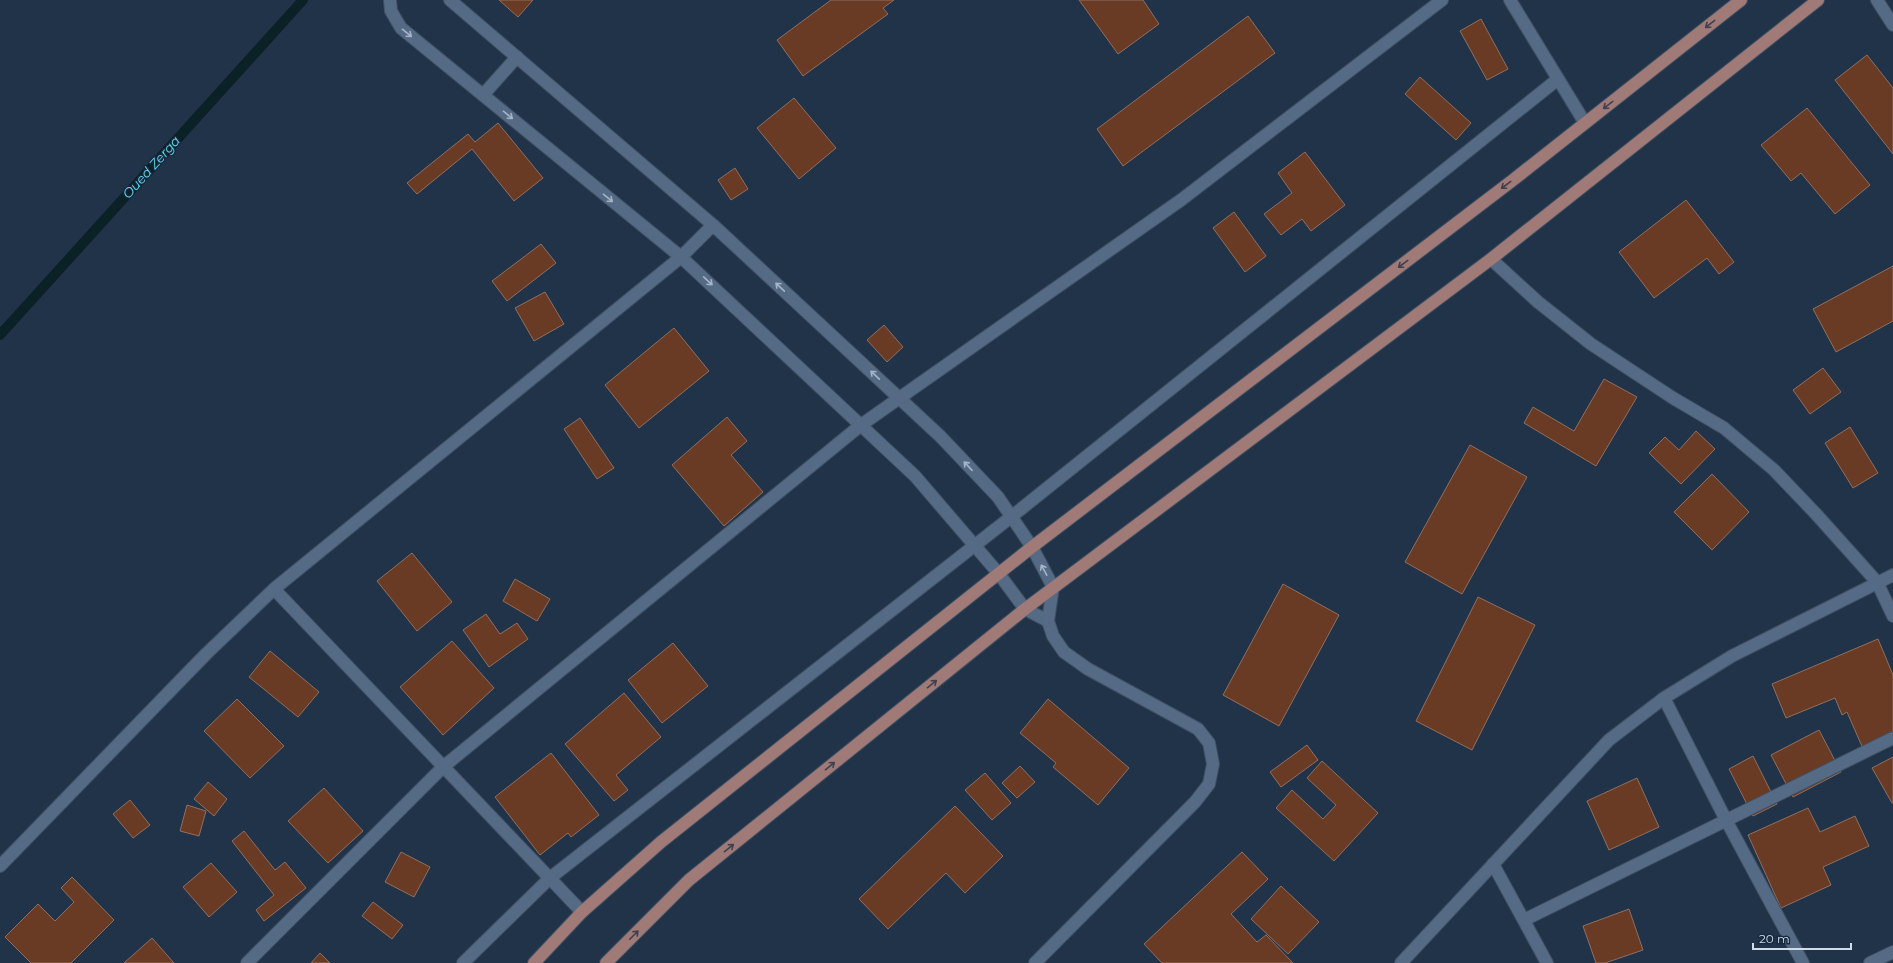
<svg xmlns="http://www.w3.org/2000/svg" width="1893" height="963" viewBox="0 0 1893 963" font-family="Montserrat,sans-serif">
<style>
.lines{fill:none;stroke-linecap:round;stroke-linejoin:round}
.stream{stroke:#0a2126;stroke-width:10}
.building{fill:#6a3b24;stroke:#906f60}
.lane-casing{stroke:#405063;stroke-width:14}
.street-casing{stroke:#405063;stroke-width:14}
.primary-casing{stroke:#405063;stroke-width:14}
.lane{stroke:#556a84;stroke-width:12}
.street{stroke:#556a84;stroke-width:12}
.primary{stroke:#a07a77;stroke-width:12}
.oneway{stroke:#3f4150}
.oneway2{stroke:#a5b4c6}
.labels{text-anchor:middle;stroke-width:3;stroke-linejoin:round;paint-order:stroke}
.water-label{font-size:13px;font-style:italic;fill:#6ad9ee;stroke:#16293f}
</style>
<rect width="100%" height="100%" fill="#203349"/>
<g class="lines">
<polyline class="stream" points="0,335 303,0"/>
</g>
<g class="building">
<polygon points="499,0 533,0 518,17"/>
<polygon points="831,0 894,0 883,8 888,14 803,76 777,40"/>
<polygon points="1079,0 1143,0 1159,24 1118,54"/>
<polygon points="1248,16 1275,53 1123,166 1097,129"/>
<polygon points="1481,19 1508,69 1487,80 1460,31"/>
<polygon points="1867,55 1893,88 1893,154 1835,80"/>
<polygon points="1420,77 1471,123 1456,140 1405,94"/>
<polygon points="794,98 836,148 799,179 757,128"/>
<polygon points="1807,108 1870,185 1835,214 1801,173 1791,181 1761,145"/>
<polygon points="498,123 543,178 514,201 472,149 417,194 407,183 468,134 475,142"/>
<polygon points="1305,152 1345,205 1311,231 1302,219 1281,235 1264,214 1292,193 1278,173"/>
<polygon points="735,168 748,189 731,200 718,180"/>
<polygon points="1686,200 1734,262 1719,274 1707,258 1654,298 1619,252"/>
<polygon points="1234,212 1266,256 1245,272 1213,228"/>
<polygon points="541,244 556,263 507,301 492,281"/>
<polygon points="1893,266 1893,321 1836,352 1813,309"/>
<polygon points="545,292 564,324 534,341 515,308"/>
<polygon points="884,325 903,347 887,362 867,340"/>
<polygon points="674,328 709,371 639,428 605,385"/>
<polygon points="1823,368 1841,392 1810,414 1793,390"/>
<polygon points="1604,379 1637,397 1596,466 1524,423 1533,407 1574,431"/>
<polygon points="727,417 747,441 731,455 763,492 724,526 672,465"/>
<polygon points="580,418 614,468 597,479 564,429"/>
<polygon points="1850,427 1878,473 1853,488 1825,443"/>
<polygon points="1696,431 1715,449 1681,484 1649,453 1665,437 1679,450"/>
<polygon points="1470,445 1527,477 1462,594 1405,562"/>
<polygon points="1712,474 1749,512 1712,550 1674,512"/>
<polygon points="412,553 452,602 417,631 377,581"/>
<polygon points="515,579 550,599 537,621 503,601"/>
<polygon points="1283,584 1339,615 1279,726 1223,695"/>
<polygon points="1478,597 1535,625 1472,750 1416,721"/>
<polygon points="486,614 500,634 517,623 528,639 489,667 463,630"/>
<polygon points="1878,639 1893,675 1893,738 1864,751 1847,712 1842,715 1835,698 1786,718 1772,684"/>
<polygon points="452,641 494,688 443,735 400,687"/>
<polygon points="673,643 708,686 662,723 628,680"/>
<polygon points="270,651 319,692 298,717 249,677"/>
<polygon points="624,693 661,737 616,775 628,790 614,801 565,744"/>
<polygon points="237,699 284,746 250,778 204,731"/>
<polygon points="1048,699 1129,768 1098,805 1053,767 1056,763 1020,733"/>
<polygon points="1819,730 1841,772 1793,797 1771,755"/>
<polygon points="1307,745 1318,760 1281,787 1270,772"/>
<polygon points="551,753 599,815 571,837 568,833 540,855 495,797"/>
<polygon points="1753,756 1777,804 1753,816 1729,769"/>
<polygon points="1893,757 1893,803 1892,803 1872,768"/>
<polygon points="1322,761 1378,813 1334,861 1276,808 1292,790 1323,819 1336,805 1307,778"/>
<polygon points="1020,766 1035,782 1017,798 1002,783"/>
<polygon points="985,773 1011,803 992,820 965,790"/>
<polygon points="1637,778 1659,827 1609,850 1587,801"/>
<polygon points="208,782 227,799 214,816 194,799"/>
<polygon points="324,788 363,831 328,863 288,821"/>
<polygon points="130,800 150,825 133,838 113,814"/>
<polygon points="187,805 206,811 199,836 180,831"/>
<polygon points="955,806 1003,856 965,893 946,873 888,929 859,899"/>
<polygon points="1808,808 1820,832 1855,816 1869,846 1823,867 1831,885 1781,908 1748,835"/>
<polygon points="244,831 275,870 285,862 306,888 264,921 256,910 274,895 232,841"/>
<polygon points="401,852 430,867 414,897 385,882"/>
<polygon points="1242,852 1268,879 1231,914 1257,942 1266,935 1293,963 1162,963 1144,944"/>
<polygon points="211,863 237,892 209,917 183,887"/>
<polygon points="72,877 114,920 71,963 31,963 5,937 38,904 55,921 74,902 61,888"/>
<polygon points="1281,886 1319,922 1288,954 1251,919"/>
<polygon points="373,902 403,925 392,939 362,916"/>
<polygon points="1629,909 1643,950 1605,963 1596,963 1583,926"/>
<polygon points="152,938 174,963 124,963"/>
<polygon points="320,953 330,963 311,963"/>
</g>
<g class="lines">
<g class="lane-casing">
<polyline id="lane" points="463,963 550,878 1011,517 1558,79"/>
</g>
<g class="street-casing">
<g id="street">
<polyline points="390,0 391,11 401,28 681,257 915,476 999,574 1025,609 1048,621"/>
<polyline points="450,0 713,225 940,436 998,497 1032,547 1053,587 1048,621 1053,636 1064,652 1088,669 1198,729 1209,743 1213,764 1209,784 1195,802 1035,963"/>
<polyline points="1510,0 1585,123"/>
<polyline points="1877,0 1893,25"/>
<polyline points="483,95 517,57"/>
<polyline points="1491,259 1538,302 1591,344 1673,398 1724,428 1774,470 1816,514 1877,582 1893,616"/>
<polyline points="274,589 582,912"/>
<polyline points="1664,698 1726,820 1803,963"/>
<polyline points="1493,864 1547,963"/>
<polyline points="0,866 206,654 274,589 681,257 713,225"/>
<polyline points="1524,920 1893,738"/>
<polyline points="247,963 443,767 861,425 1181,200 1442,0"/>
<polyline points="1401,963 1609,740 1664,698 1732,656 1893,575"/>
<polyline points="1870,963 1893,952"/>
</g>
</g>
<g class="primary-casing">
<g id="primary">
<polyline points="534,963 582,912 661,842 1032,547 1513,180 1741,0"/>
<polyline points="606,963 689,880 1025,609 1491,259 1818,0"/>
</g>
</g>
<use href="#lane" class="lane"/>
<use href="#street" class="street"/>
<use href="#primary" class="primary"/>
</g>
<defs><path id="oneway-shaft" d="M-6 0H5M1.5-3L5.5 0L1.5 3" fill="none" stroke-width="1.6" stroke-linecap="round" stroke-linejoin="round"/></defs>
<g class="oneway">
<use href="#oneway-shaft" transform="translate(1710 24) rotate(142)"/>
<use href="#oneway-shaft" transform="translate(1608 105) rotate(142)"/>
<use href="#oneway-shaft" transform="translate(1506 185) rotate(143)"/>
<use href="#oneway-shaft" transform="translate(1403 264) rotate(143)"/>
<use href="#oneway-shaft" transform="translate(932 684) rotate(-39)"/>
<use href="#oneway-shaft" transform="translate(830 766) rotate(-39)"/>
<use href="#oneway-shaft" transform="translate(729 848) rotate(-39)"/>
<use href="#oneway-shaft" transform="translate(634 935) rotate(-45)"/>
</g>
<g class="oneway2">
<use href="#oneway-shaft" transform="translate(407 33) rotate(39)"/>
<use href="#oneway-shaft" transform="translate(508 115) rotate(39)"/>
<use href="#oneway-shaft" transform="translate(608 198) rotate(39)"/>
<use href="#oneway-shaft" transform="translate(708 281) rotate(43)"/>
<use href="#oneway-shaft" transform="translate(780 287) rotate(-137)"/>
<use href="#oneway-shaft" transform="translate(875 375) rotate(-137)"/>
<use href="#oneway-shaft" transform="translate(968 466) rotate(-133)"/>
<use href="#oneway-shaft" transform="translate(1044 570) rotate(-118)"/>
</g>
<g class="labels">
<g class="water-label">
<text transform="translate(151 167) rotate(-48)" y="5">Oued Zerga</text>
</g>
</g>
<path d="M1753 943v6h98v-6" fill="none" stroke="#d0dcea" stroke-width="2"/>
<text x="1759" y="943" font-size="12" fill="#d0dcea" stroke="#16293f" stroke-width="3" paint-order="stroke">20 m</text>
</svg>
